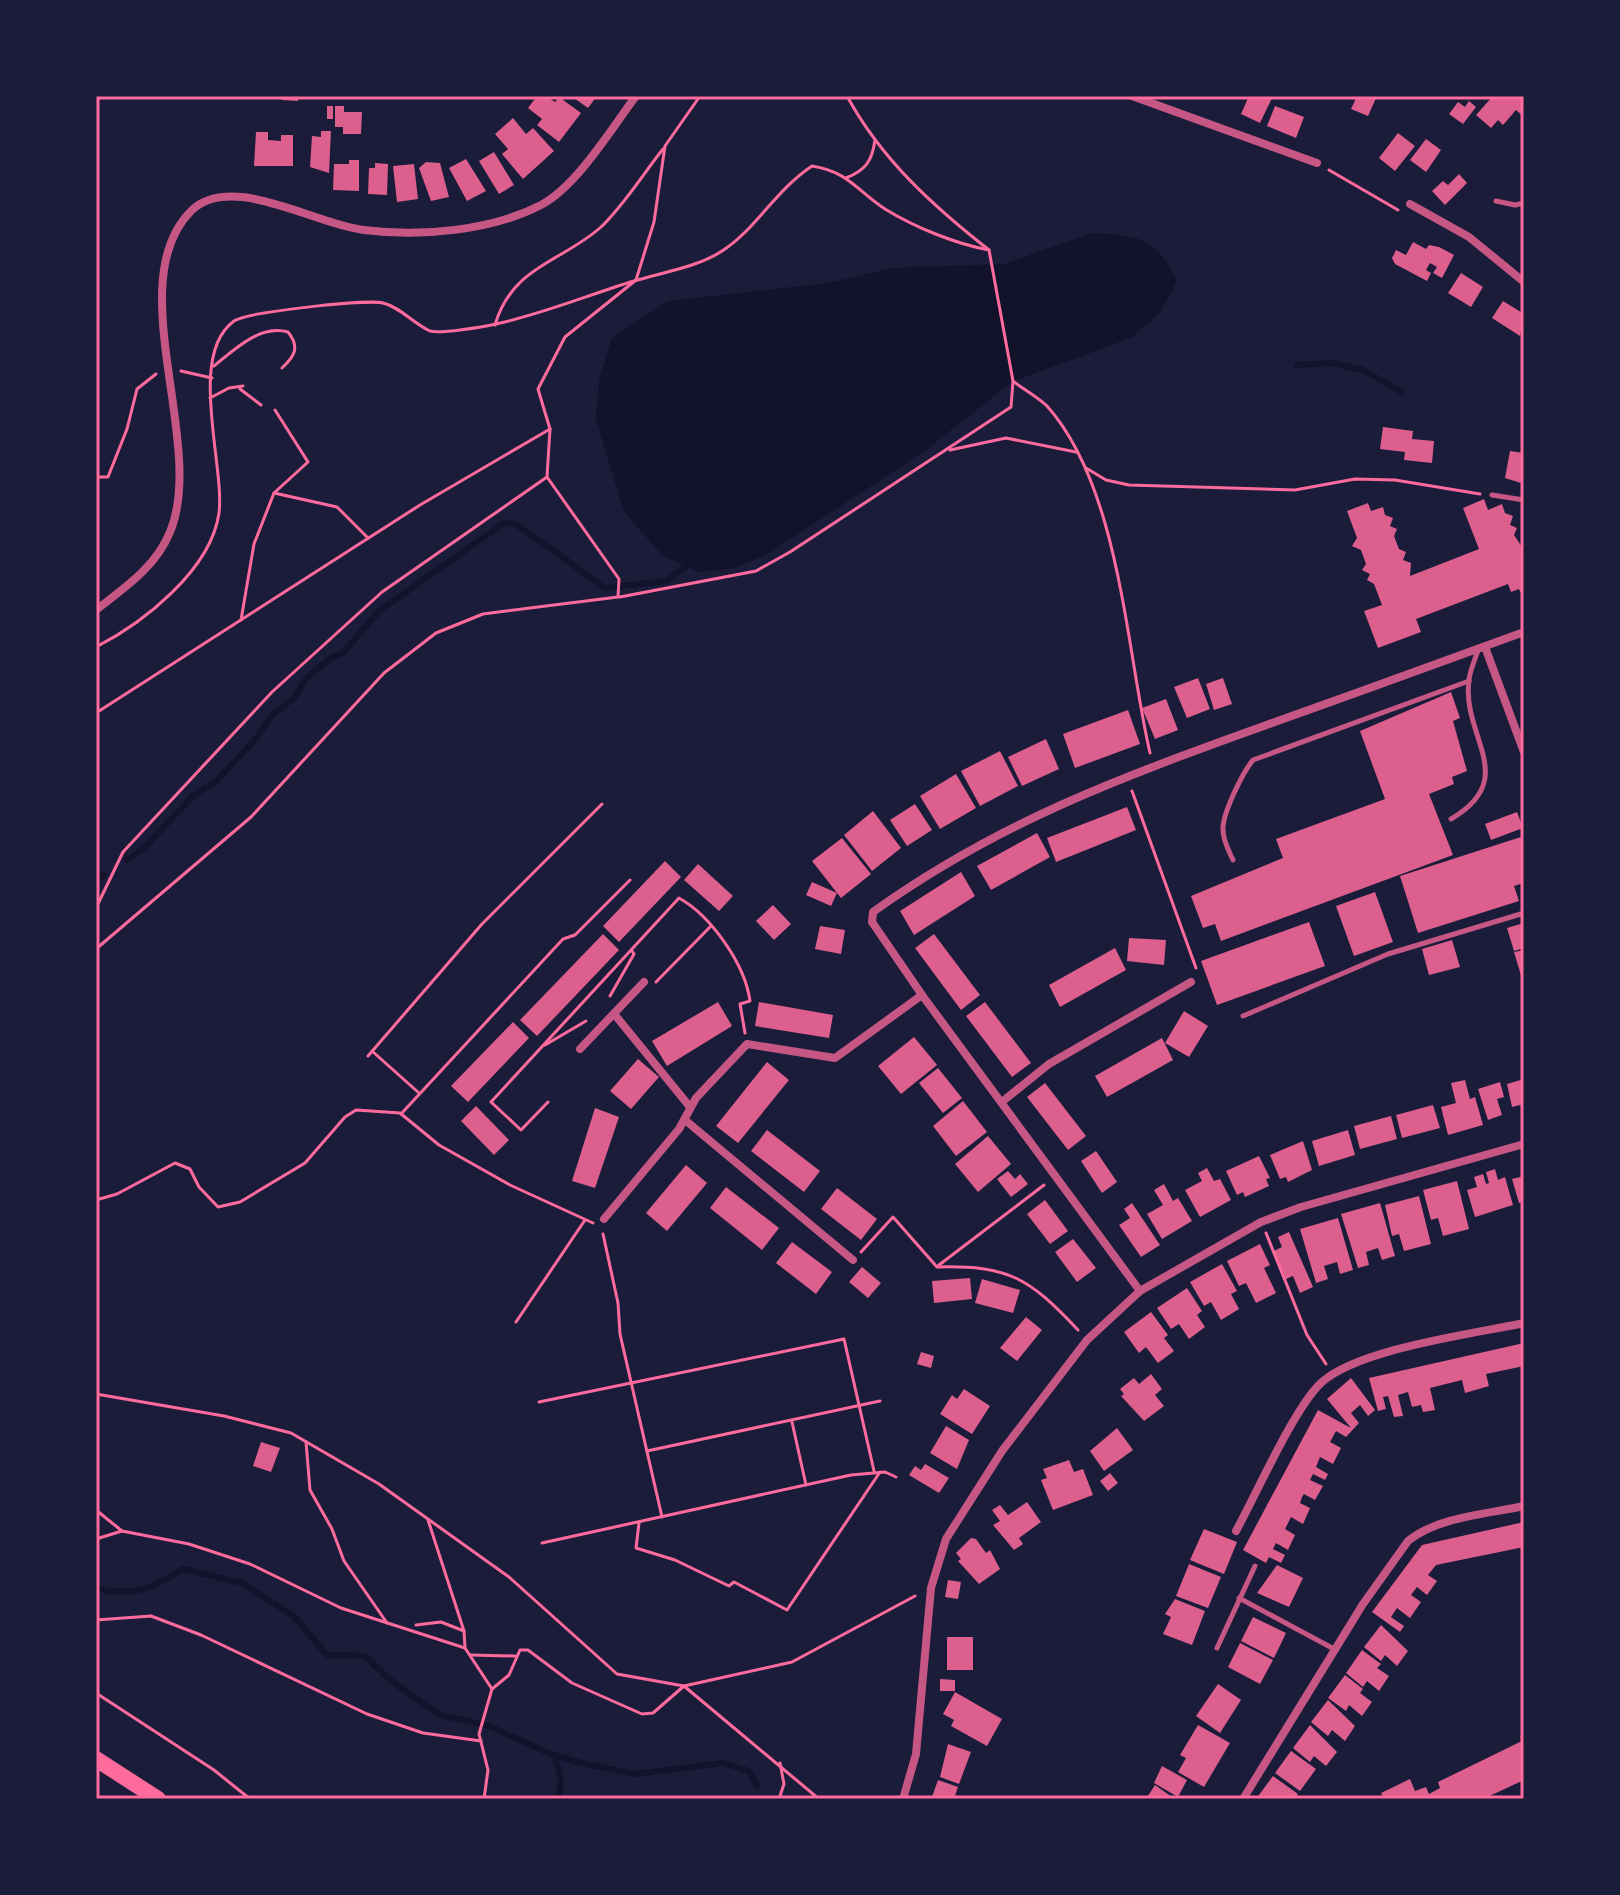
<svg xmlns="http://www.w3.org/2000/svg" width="1620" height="1895" viewBox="0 0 1620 1895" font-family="'Titillium Web',sans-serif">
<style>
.water{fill:#12122b}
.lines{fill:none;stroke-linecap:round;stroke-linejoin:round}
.stream{stroke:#12122b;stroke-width:6}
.building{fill:#dd5f8e}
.path{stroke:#ff6b9d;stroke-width:3}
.service{stroke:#c65784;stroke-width:5}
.minor{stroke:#c65784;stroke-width:8}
.primary{stroke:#ff6b9d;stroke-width:16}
.neatline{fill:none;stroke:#ff6b9d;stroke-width:3}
</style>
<rect width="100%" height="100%" fill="#1b1b3a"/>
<path class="water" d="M1092 233C1139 236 1155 236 1177 281L1160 313 1131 338 1013 381 926 450 766 555 735 568 699 572 663 556 624 512 596 419 599 380 612 338 668 301 828 283 892 268 1004 264Z"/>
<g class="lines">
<g class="stream">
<polyline points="1297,365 1333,363 1363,370 1402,392"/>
<polyline points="127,860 143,849 193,796 217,780 255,740 272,715 294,698 305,680 330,658 343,653 379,611 504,523 516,524 605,588 666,581 685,567"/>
<polyline points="96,880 104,875"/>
<path d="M96 1588C131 1598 152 1588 183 1569L242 1583 294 1616 327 1655 365 1656 389 1679 440 1715 489 1726 553 1755 585 1764 635 1774 723 1763 749 1771 757 1786"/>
<path d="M553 1755C559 1770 565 1784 556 1799"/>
</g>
</g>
<g class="building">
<polygon points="282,96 298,96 298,101 282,100"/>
<polygon points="537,96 546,96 555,102 559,97 581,113 559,142 537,125 542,119 528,108"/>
<polygon points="571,96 597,96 588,108"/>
<polygon points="1249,96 1273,96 1260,123 1241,114"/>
<polygon points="1357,96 1377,96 1368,116 1351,109"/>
<polygon points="1493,96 1524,96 1524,117 1516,110 1503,125 1498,120 1491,128 1476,115"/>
<polygon points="1469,101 1476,107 1463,124 1449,114 1458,102 1465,107"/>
<rect x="327" y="106" width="6" height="13"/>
<polygon points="335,106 344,106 344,112 362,112 361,134 343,134 343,127 335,127"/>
<polygon points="1275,106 1304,117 1296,138 1267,126"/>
<polygon points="513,118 526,134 533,128 554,151 523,179 502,154 508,149 495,134"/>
<polygon points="321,131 331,131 329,173 310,167 312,136 321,137"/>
<polygon points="256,132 268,132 268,140 281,141 281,135 293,135 293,166 254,166"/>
<polygon points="1398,133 1415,146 1395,171 1379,158"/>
<polygon points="1426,139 1441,150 1426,172 1410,160"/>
<polygon points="494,152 514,185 499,194 479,161"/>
<polygon points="466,159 486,191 467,201 449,168"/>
<polygon points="349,160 359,160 359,191 333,190 334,164 349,164"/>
<polygon points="426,162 440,163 449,197 431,201 419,168"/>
<polygon points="375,163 388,164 387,195 368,194 369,168 375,168"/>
<polygon points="414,164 418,199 397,202 393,166"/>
<polygon points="1459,174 1467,183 1445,205 1432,191 1443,181 1448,185"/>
<polygon points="1413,242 1426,249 1429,245 1439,247 1454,255 1442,278 1433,273 1437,267 1430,263 1426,270 1431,273 1427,281 1395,264 1392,258 1396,250 1406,255"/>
<polygon points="1461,273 1483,287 1471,307 1448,293"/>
<polygon points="1503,301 1524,314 1520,336 1492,318"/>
<polygon points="1383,427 1413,431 1412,439 1434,441 1432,463 1404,460 1405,452 1380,449"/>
<polygon points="1510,451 1524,453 1524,484 1505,478"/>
<polygon points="1484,499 1488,510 1502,504 1505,513 1513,516 1510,525 1517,528 1514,535 1524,550 1524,600 1519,589 1511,592 1508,584 1416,619 1421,632 1378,648 1364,611 1382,605 1374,584 1367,580 1370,574 1362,570 1366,564 1361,550 1352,546 1357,538 1347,511 1368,503 1371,511 1383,507 1385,515 1393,518 1390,526 1397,529 1394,536 1399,549 1406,552 1403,560 1411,563 1410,576 1479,549 1463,508"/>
<polygon points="1198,678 1210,709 1187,718 1174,687"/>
<polygon points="1223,678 1232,704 1214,710 1206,684"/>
<polygon points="1451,692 1460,718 1453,721 1467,771 1452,777 1454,784 1429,794 1453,855 1221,941 1215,924 1203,928 1191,896 1283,858 1276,839 1385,799 1360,731"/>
<polygon points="1166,699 1178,730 1155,739 1142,708"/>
<polygon points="1128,710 1140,744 1075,768 1063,734"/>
<polygon points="1046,739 1059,769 1022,786 1008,757"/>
<polygon points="1000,751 1018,786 980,806 961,771"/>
<polygon points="956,774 976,808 940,829 920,796"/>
<polygon points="915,804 932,830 907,846 890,820"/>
<polygon points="1127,807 1136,830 1056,862 1047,838"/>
<polygon points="873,811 901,848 872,871 844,835"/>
<polygon points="1517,812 1523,828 1491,840 1485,824"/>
<polygon points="1037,833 1050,857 991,890 977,866"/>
<polygon points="1524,836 1524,883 1514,886 1519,901 1418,933 1400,876"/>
<polygon points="842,838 871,874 841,898 812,861"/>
<polygon points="665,861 681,877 619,942 603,926"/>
<polygon points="698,864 733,896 719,911 684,880"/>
<polygon points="961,872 975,896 914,935 900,911"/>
<polygon points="812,882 837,893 831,906 806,895"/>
<polygon points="1375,892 1393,942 1354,956 1336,906"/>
<polygon points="773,905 791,924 774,940 756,921"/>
<polygon points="1309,922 1325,966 1217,1005 1201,961"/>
<polygon points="1524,923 1524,948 1514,951 1507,928"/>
<polygon points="820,926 845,930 841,954 815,949"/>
<polygon points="603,934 619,950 537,1036 520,1020"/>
<polygon points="934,934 980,995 961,1010 915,948"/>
<polygon points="1129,938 1166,940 1164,965 1127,961"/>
<polygon points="1452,940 1460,967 1429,975 1422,949"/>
<polygon points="1115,948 1126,970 1060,1007 1049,985"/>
<polygon points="1524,950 1524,982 1523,982 1514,952"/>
<polygon points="718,1002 732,1026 667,1066 652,1041"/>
<polygon points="759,1002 833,1015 829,1038 755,1026"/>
<polygon points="985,1002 1031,1063 1012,1077 966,1016"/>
<polygon points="1184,1011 1208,1026 1189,1057 1165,1043"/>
<polygon points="513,1022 529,1038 468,1102 451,1086"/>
<polygon points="914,1037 937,1065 901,1094 878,1066"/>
<polygon points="1162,1038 1173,1060 1107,1097 1095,1076"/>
<polygon points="638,1059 659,1077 631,1109 610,1091"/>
<polygon points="767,1062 789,1080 738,1143 716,1126"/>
<polygon points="938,1068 962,1098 943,1113 919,1083"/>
<polygon points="1524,1079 1524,1104 1512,1107 1507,1084"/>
<polygon points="1465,1080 1470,1099 1475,1097 1483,1125 1448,1135 1441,1107 1456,1103 1451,1083"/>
<polygon points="1500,1082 1504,1097 1497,1099 1502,1115 1488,1120 1478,1089"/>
<polygon points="1045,1083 1086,1136 1068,1150 1027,1097"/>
<polygon points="963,1101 987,1132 956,1156 933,1126"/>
<polygon points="1433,1105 1440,1128 1402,1138 1396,1115"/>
<polygon points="476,1106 509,1140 494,1155 461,1121"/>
<polygon points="595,1108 619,1117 595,1188 572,1181"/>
<polygon points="1391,1116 1397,1139 1360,1149 1354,1126"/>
<polygon points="767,1130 820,1171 804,1192 751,1151"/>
<polygon points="1348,1130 1355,1155 1319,1166 1312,1141"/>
<polygon points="988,1136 1011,1164 978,1192 955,1164"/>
<polygon points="1303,1141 1312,1170 1288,1182 1286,1177 1280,1179 1270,1155"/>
<polygon points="1096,1151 1117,1182 1102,1193 1081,1161"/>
<polygon points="1259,1156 1270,1178 1266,1179 1269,1186 1245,1197 1243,1192 1237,1195 1226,1171"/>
<polygon points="686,1165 707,1183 667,1231 646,1213"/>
<polygon points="1207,1168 1214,1181 1220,1179 1231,1200 1200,1217 1185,1190 1202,1181 1198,1173"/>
<polygon points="1495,1169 1498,1180 1505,1177 1513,1205 1475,1217 1467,1190 1477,1187 1474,1177 1483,1174 1486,1184 1489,1183 1486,1172"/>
<polygon points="1008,1171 1015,1179 1020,1174 1028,1184 1011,1197 997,1179"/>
<polygon points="1524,1176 1524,1202 1519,1203 1512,1179"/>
<polygon points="1457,1181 1469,1229 1443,1236 1438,1218 1431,1220 1423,1190"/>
<polygon points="1164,1184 1173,1201 1178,1198 1192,1221 1162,1239 1147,1214 1163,1205 1154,1190"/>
<polygon points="726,1187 779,1228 762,1250 710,1208"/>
<polygon points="837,1188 877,1219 861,1240 821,1209"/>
<polygon points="1419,1196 1431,1244 1404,1251 1399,1234 1392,1236 1385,1205"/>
<polygon points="1045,1200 1068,1231 1050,1244 1027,1214"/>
<polygon points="1132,1203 1160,1245 1141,1257 1119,1225 1130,1218 1124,1209"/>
<polygon points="1380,1203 1395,1256 1382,1260 1378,1248 1366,1252 1369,1265 1358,1268 1341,1214"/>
<polygon points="1338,1218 1353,1270 1340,1274 1337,1262 1324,1266 1328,1279 1316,1283 1300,1229"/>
<polygon points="1289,1232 1313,1287 1300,1293 1293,1276 1286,1279 1274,1251 1282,1247 1278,1237"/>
<polygon points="1073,1239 1096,1268 1077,1282 1055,1252"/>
<polygon points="792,1242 832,1272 816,1294 776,1263"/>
<polygon points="1260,1244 1270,1265 1264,1268 1276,1293 1256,1303 1246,1283 1239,1286 1227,1261"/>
<polygon points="1222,1264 1237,1291 1231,1294 1239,1309 1221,1320 1211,1302 1204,1306 1190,1282"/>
<polygon points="862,1267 881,1283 868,1298 849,1282"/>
<polygon points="970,1278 972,1299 934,1303 932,1281"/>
<polygon points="982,1279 1020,1290 1013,1313 975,1303"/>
<polygon points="1187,1288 1202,1311 1197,1315 1205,1327 1189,1339 1179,1324 1171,1329 1157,1308"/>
<polygon points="1151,1312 1168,1335 1164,1338 1174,1351 1158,1363 1146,1347 1139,1353 1124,1332"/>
<polygon points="1026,1317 1042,1330 1017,1361 1000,1348"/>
<polygon points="1524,1343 1524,1366 1486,1374 1489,1386 1465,1393 1462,1380 1430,1388 1435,1410 1423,1412 1421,1405 1412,1407 1408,1392 1398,1395 1403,1416 1394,1417 1388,1396 1383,1397 1386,1409 1378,1411 1369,1378"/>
<polygon points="921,1352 934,1356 931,1368 917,1364"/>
<polygon points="1151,1374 1162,1389 1155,1395 1164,1406 1144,1421 1121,1396 1124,1394 1120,1389 1134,1378 1139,1384"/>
<polygon points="1351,1378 1375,1410 1368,1416 1360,1405 1351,1413 1359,1423 1346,1437 1336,1431 1330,1442 1341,1448 1333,1464 1320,1457 1316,1467 1328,1474 1325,1480 1313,1474 1310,1480 1323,1486 1315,1500 1304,1494 1302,1497 1300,1503 1310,1508 1303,1524 1291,1517 1285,1529 1295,1535 1288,1550 1276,1543 1273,1549 1285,1555 1281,1563 1269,1557 1266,1563 1243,1550 1318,1410 1351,1428 1327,1399"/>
<polygon points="964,1389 990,1406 972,1434 940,1414 952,1395 957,1399"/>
<polygon points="946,1426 969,1440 957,1469 930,1453"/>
<polygon points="1117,1428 1133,1450 1104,1471 1090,1451"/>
<polygon points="261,1442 280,1448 271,1472 253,1466"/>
<polygon points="1069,1460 1074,1472 1083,1469 1093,1495 1053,1510 1041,1480 1047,1478 1043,1469"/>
<polygon points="925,1464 949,1478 939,1493 909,1475 915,1466 921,1470"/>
<polygon points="1110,1473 1118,1483 1108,1491 1100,1481"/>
<polygon points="1027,1502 1041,1522 1019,1538 1023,1544 1014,1550 993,1525 1000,1521 992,1510 1000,1505 1008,1515"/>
<polygon points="1524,1522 1524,1547 1436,1565 1428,1575 1437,1581 1427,1595 1417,1587 1411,1595 1421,1602 1410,1618 1397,1608 1391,1617 1404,1626 1400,1632 1372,1612 1422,1545"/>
<polygon points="1204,1529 1237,1542 1224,1574 1190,1560"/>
<polygon points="971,1538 976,1539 986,1553 990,1550 1000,1569 979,1584 958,1561 961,1559 956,1553"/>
<polygon points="1189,1564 1221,1577 1208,1608 1176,1596"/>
<polygon points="1277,1565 1303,1578 1289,1607 1257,1593"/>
<polygon points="948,1580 961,1582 958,1599 945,1597"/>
<polygon points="1175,1599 1205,1611 1192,1645 1163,1634 1171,1617 1165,1614"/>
<polygon points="1253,1617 1286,1633 1274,1658 1241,1641"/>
<polygon points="1381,1625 1408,1651 1397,1666 1385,1655 1381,1661 1364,1647"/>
<rect x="947" y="1637" width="26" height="33"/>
<polygon points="1240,1643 1273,1660 1260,1684 1228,1667"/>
<polygon points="1362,1650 1381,1664 1377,1668 1389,1676 1379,1691 1367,1681 1363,1687 1346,1673"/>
<polygon points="1345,1675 1363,1689 1360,1693 1372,1702 1362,1716 1349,1705 1346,1711 1328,1698"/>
<polygon points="940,1679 955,1680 955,1691 940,1691"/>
<polygon points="1218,1684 1241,1700 1220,1733 1196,1716"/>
<polygon points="955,1692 1002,1719 987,1746 951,1726 954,1720 943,1714"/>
<polygon points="1328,1700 1355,1726 1345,1741 1332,1730 1328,1736 1311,1722"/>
<polygon points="1198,1725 1230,1743 1204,1787 1178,1772 1186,1758 1180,1755"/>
<polygon points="1310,1725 1337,1752 1326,1766 1314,1756 1310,1762 1293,1748"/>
<polygon points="1524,1735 1524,1780 1483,1799 1384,1799 1381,1793 1410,1779 1415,1791 1426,1787 1429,1794 1440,1788 1438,1782 1522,1741 1520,1737"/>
<polygon points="948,1744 971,1752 959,1784 940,1777"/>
<polygon points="1291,1751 1316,1769 1300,1791 1275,1773"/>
<polygon points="1162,1766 1187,1780 1178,1797 1154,1783"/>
<polygon points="1273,1776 1298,1794 1295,1799 1256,1799"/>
<polygon points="938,1780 958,1787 954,1799 932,1797"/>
<polygon points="1155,1785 1175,1799 1146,1799"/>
</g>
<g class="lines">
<g class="path">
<polyline points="1329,170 1398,210"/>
<path d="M846 178C866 170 872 161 875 140"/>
<path d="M495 325C512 266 562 262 601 227 624 205 643 174 663 149"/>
<path d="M214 366C234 350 260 324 288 332 300 347 295 356 282 368"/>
<polyline points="181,371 212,378"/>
<path d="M1013 381C1023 389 1038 397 1047 406 1120 488 1126 649 1150 753"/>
<polyline points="240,389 261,405"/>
<polyline points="210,398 229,388 243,386"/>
<polyline points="950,450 1006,438 1076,452"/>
<polyline points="1086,468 1106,480 1129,485 1295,490 1355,479 1395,480 1480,494"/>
<polyline points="96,477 108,477 127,429 137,389 156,374"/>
<polyline points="274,493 337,507 368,538"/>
<path d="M620 597 756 571 790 552 1011 407 1013 381 989 250C933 206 881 159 847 96"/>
<polyline points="241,620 254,544 274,493 308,462 275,410"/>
<path d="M96 647C143 623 211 570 219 513 225 465 187 355 234 321 247 312 367 299 383 303 400 307 414 324 430 331 440 334 483 327 496 324 543 314 588 295 634 281 663 272 700 267 725 249 757 227 776 190 812 166 849 172 856 190 885 209 914 227 956 244 989 250"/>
<polyline points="96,713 420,505 550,429"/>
<polyline points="1132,791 1196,968"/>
<polyline points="96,908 123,852 272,692 382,592 547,477"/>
<polyline points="96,949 251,817 384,673 436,633 483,614 618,597 619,579 547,477 550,429 538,389 565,337 636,280 654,222 665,146 700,96"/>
<polyline points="656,982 711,926"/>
<polyline points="610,996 634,954 632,951"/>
<polyline points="545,1045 586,1021"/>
<polyline points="372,1051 419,1093"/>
<polyline points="368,1056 482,924 602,804"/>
<path d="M548 1102 521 1130 491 1102 679 898C711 916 745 964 750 1001L740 1004 745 1033"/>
<polyline points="401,1114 563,939 575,935 630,880"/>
<polyline points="96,1200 117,1194 175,1163 190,1169 199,1187 218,1207 240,1202 305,1163 345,1117 356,1110 400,1113 439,1145 510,1185 593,1223"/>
<polyline points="1266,1233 1307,1335 1326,1364"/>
<polyline points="603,1234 618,1303 620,1334 662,1517"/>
<path d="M861 1252 893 1217 937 1267C1009 1265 1029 1278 1078 1330"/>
<polyline points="939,1265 1044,1185"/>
<polyline points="516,1322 585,1220"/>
<polyline points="96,1394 224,1416 291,1433 379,1484 509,1577 617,1674 684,1686 792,1662 915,1596"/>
<polyline points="539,1402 844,1339 874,1471"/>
<polyline points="792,1422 806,1485"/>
<polyline points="306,1442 310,1490 332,1529 344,1561 387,1623"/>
<polyline points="647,1451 880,1401"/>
<polyline points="96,1510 122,1531 189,1544 250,1564 341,1608 465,1648"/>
<polyline points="428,1520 464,1631 465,1648 492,1689 479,1734 488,1770 484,1799"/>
<polyline points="639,1523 636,1548 675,1560 729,1586 734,1582 787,1610 880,1472"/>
<polyline points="96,1539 122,1531"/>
<polyline points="542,1543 851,1475 885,1472 896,1477"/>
<polyline points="96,1620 151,1616 201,1635 367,1714 423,1733 481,1741"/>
<polyline points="416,1625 441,1622 464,1631"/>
<polyline points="470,1655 515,1656"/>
<polyline points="492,1689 509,1675 520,1650 528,1650 572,1683 642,1714 653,1713 684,1686 819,1799"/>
<polyline points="96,1693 214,1770 250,1799"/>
<polyline points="779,1799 784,1784 780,1763"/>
</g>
<g class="service">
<polyline points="1496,201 1515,205 1524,203"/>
<polyline points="1492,495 1524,500"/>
<path d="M1451 819C1521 778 1461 737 1469 680 1470 670 1475 660 1478 650"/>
<path d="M1233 860C1229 851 1223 841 1223 830 1222 814 1243 772 1253 760L1469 681"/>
<polyline points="1243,1016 1388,954 1524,913"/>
<polyline points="1239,1598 1334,1649"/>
<polyline points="1217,1648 1255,1566"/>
</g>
<g class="minor">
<polyline points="1132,96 1317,163"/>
<polyline points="1410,204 1469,237 1524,282"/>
<path d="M96 610C124 588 156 567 170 532 207 444 119 281 192 210 232 172 316 225 364 230 420 237 491 231 541 205 577 186 611 129 636 96"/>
<polyline points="1485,647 1524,752"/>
<polyline points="615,1015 690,1107"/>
<polyline points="580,1049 644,982"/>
<polyline points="1003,1101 1049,1064 1191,982"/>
<polyline points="685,1120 853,1260"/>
<polyline points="604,1219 679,1129 696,1098 747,1044 835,1058 922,995"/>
<path d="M1140 1291 922 995 872 922 873 912C997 823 1119 778 1261 727 1349 696 1436 664 1524 632"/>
<path d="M1236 1531C1256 1495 1294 1408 1321 1383 1357 1349 1472 1334 1524 1323"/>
<polyline points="903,1799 916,1754 931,1588 946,1539 1002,1451 1087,1340 1140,1291 1261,1222 1301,1207 1524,1144"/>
<path d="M1243 1799 1363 1604 1408 1541C1437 1517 1488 1514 1524 1506"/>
</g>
<polyline class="primary" points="96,1759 158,1799"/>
</g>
<rect width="1620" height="1895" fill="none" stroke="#1b1b3a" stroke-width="196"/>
<rect x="98" y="98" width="1424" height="1699" class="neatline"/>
</svg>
